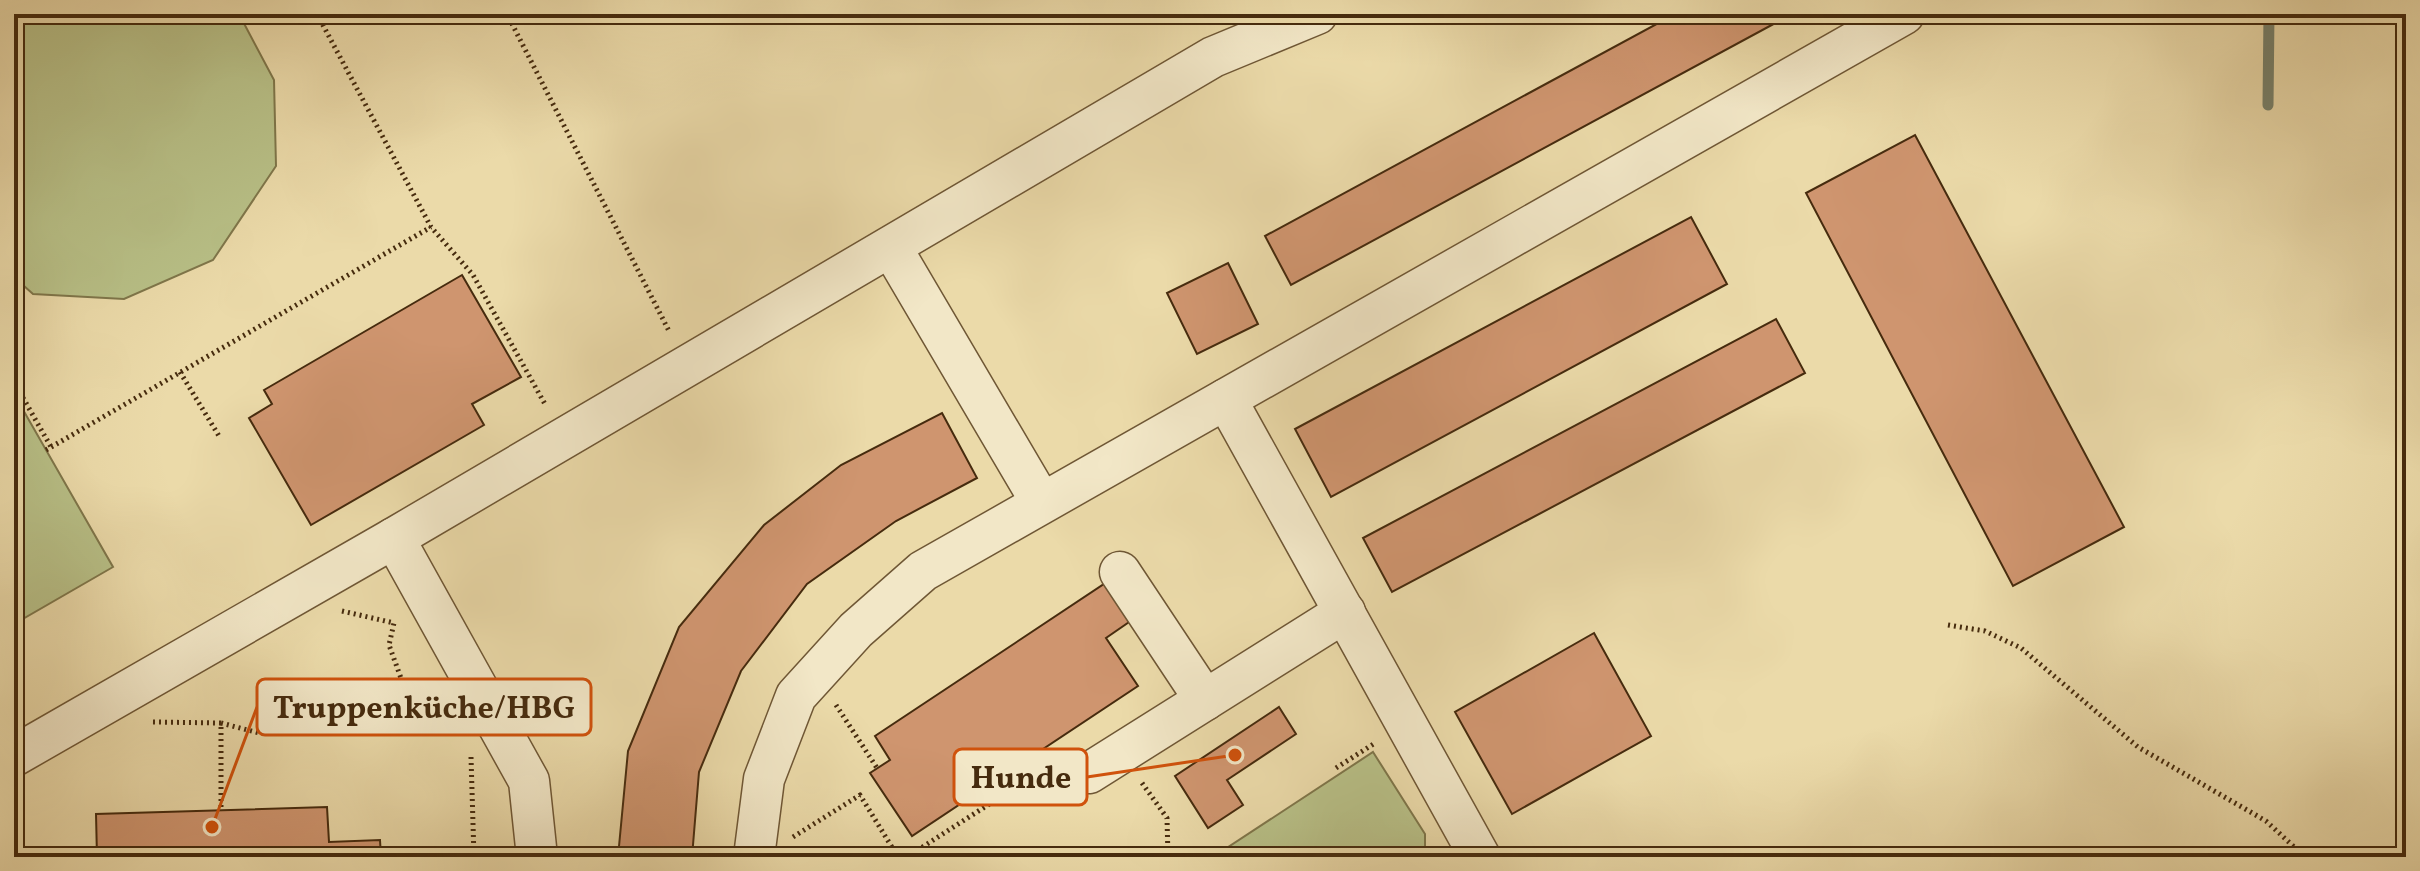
<svg xmlns="http://www.w3.org/2000/svg" width="2420" height="871" viewBox="0 0 2420 871" font-family="Vollkorn,serif">
<style>
.green{fill:#b8c087;stroke:#7f764a;stroke-width:2}
.lines{fill:none;stroke-linecap:round;stroke-linejoin:round}
.stream{stroke:#77816c;stroke-width:11}
.building{fill:#cf956f;stroke:#462b0e;stroke-width:2}
.minor-casing{stroke:#6f5735;stroke-width:43}
.path{stroke:#462b0e;stroke-width:5;stroke-dasharray:2 4;stroke-linecap:butt}
.minor{stroke:#f2e7c7;stroke-width:40}
.leader{fill:none;stroke:#d0520c;stroke-width:3}
.callout-dot{fill:#d0520c;stroke:#f2e7c7;stroke-width:3}
.callout{fill:#f2e7c7;stroke:#d0520c;stroke-width:3}
.callout-label{font-size:32px;text-anchor:middle;font-weight:bold;fill:#462b0e}
</style>
<rect width="100%" height="100%" fill="#ebdaa9"/>
<filter id="stains"><feTurbulence type="fractalNoise" baseFrequency=".0025" numOctaves="4"/><feColorMatrix values="0 0 0 0 .2 0 0 0 0 .09 0 0 0 0 .02 0 0 0 .5 -.17"/></filter>
<radialGradient id="worn" r=".72"><stop offset=".6" stop-color="#630" stop-opacity="0"/><stop offset="1" stop-color="#630" stop-opacity=".3"/></radialGradient>
<g class="green">
<polygon points="14,14 239,14 274,80 276,166 213,260 124,299 33,294 14,277"/>
<polygon points="14,394 113,567 14,624"/>
<polygon points="1373,752 1425,834 1425,857 1213,857"/>
</g>
<g class="lines">
<polyline class="stream" points="2268,105 2269,14"/>
</g>
<g class="building">
<polygon points="1675,14 1792,14 1291,285 1265,236"/>
<polygon points="1915,135 2124,527 2013,586 1806,193"/>
<polygon points="1691,217 1727,284 1331,497 1295,429"/>
<polygon points="1228,263 1258,324 1197,354 1167,293"/>
<polygon points="462,275 521,377 472,404 484,425 311,525 249,418 272,404 264,390"/>
<polygon points="1776,319 1805,373 1392,592 1363,538"/>
<polygon points="942,413 977,478 896,521 807,584 741,671 699,772 692,857 618,857 628,751 679,627 764,525 841,465"/>
<polygon points="1107,582 1132,620 1106,638 1138,686 912,836 870,773 890,760 875,736"/>
<polygon points="1594,633 1651,736 1512,814 1455,712"/>
<polygon points="1279,707 1296,734 1227,780 1243,805 1208,828 1175,776"/>
<polygon points="327,807 329,842 380,840 381,857 97,857 96,814"/>
</g>
<g class="lines">
<g class="minor-casing">
<g id="minor">
<polyline points="891,247 1041,502"/>
<polyline points="1226,399 1480,857"/>
<polyline points="394,538 529,781 537,857"/>
<polyline points="1120,572 1205,700"/>
<polyline points="14,756 394,538 1213,57 1317,14"/>
<polyline points="1089,773 1345,612"/>
<polyline points="754,857 764,779 796,696 856,630 923,571 1904,14"/>
</g>
</g>
<g class="path">
<polyline points="317,14 431,227 473,275 546,406"/>
<polyline points="509,18 670,333"/>
<polyline points="180,372 219,436"/>
<polyline points="14,382 51,447"/>
<polyline points="46,450 431,227"/>
<polyline points="342,611 394,623 389,645 406,692 455,728"/>
<polyline points="1948,625 1985,631 2021,648 2138,747 2266,821 2305,857"/>
<polyline points="836,705 877,768"/>
<polyline points="153,722 221,723 221,810"/>
<polyline points="221,723 259,733 454,728"/>
<polyline points="471,757 474,857"/>
<polyline points="1336,768 1375,743"/>
<polyline points="1142,783 1167,818 1168,857"/>
<polyline points="793,837 860,795 898,857"/>
<polyline points="907,857 1053,763"/>
</g>
<use href="#minor" class="minor"/>
</g>
<path class="leader" d="M212 827L257 707M1235 755L1087 777"/>
<g class="callout-dot">
<circle cx="212" cy="827" r="8"/>
<circle cx="1235" cy="755" r="8"/>
</g>
<g class="callout">
<rect x="257" y="679" width="334" height="56" rx="8"/>
<rect x="954" y="749" width="133" height="56" rx="8"/>
</g>
<g class="callout-label">
<text x="424" y="718">Truppenküche/HBG</text>
<text x="1021" y="788">Hunde</text>
</g>
<rect width="2420" height="871" fill="none" stroke="#ebdaa9" stroke-width="48"/>
<rect x="16" y="16" width="2388" height="839" fill="none" stroke="#462b0e" stroke-width="4"/>
<rect x="24" y="24" width="2372" height="823" fill="none" stroke="#462b0e" stroke-width="2"/>
<rect width="100%" height="100%" filter="url(#stains)"/>
<rect width="100%" height="100%" fill="url(#worn)"/>
</svg>
